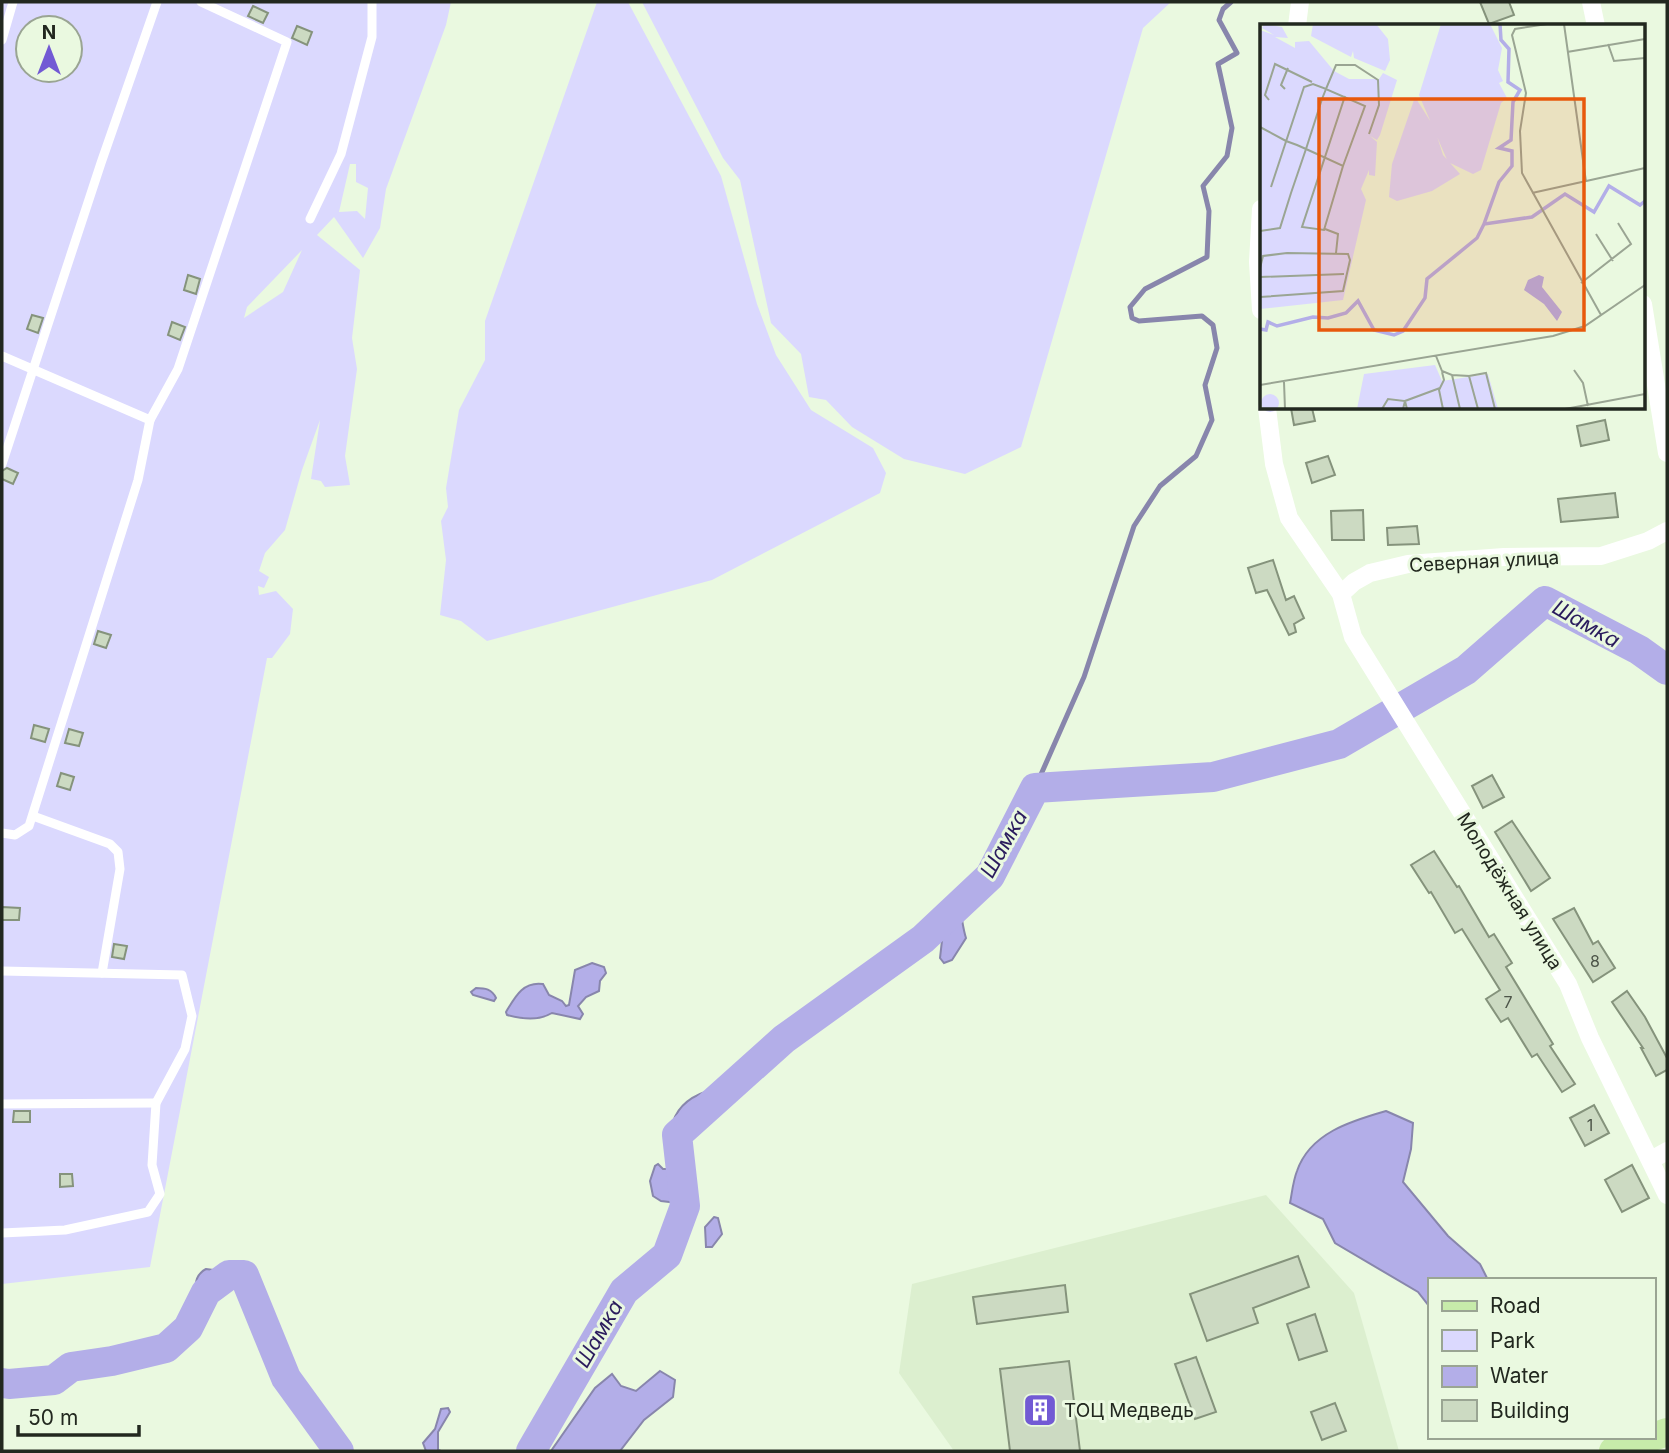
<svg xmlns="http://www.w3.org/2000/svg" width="1669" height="1453" viewBox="0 0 1669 1453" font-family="Inter,sans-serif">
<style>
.built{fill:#dcefcf}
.green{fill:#dbd9fe;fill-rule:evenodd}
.water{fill:#b3aee8;stroke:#8886ac;stroke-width:2}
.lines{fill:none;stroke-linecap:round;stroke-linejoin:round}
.stream{stroke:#8886ac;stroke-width:5}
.river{stroke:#b3aee8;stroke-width:30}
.building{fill:#ccdac2;stroke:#85937c;stroke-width:2}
.lane{stroke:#fff;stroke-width:9}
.street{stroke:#fff;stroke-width:18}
.primary{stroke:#c7ebaa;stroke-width:28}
.labels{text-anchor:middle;stroke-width:6;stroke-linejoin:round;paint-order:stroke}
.number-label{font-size:16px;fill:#4c5448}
.street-label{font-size:19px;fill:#22281f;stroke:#eaf9e0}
.poi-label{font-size:19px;fill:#22281f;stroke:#eaf9e0;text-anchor:start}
.water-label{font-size:21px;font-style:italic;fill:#2a1b5d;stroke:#eaf9e0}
.inset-river{fill:none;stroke:#b3aee8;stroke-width:3.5}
.inset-road{fill:none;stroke:#9aa593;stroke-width:2}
.view{fill:#e8590c;fill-opacity:0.15;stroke:#e8590c;stroke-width:3.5}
.inset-edge{fill:none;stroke:#22281f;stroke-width:3.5}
</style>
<rect width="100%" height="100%" fill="#eaf9e0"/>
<polygon class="built" points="1266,1195 1354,1293 1399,1451 954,1451 899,1373 912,1284"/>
<g class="green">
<path d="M2 2H451L446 25 386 189 380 228 363 258 334 217 317 235 360 270 352 338 357 369 345 456 350 485 325 487 321 481 311 479 320 420 302 470 285 530 265 553 259 571 269 577 264 588 258 586 259 595 276 591 293 609 290 634 272 658H267L150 1267 2 1284ZM28 28H70V70H28ZM350 164H356V182L368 188 365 219 357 211 339 212ZM302 250 283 292 244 318 247 307Z"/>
<polygon points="597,2 628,2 721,176 757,304 776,355 811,410 873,448 886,473 880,493 712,580 487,641 461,621 440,615 446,560 441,521 448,507 446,488 459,410 485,360 485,321"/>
<polygon points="642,2 1171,2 1143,28 1021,447 965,474 904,459 852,427 826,400 809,397 801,354 771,323 740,180 723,158"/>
</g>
<g class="water">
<path d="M954 900H957C962 912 962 926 966 938L952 960 944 963 940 958 943 932 954 919 953 913 948 909Z"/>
<path d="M592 963 604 967 606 973 600 981 599 991 586 997 578 1006 583 1014 580 1019 552 1013C538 1021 523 1019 507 1015L506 1012C515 997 523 981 543 984L549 995 562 1001 566 1006 569 1005 575 970Z"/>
<path d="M476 988C485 988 492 989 496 998L494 1001 473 995 471 992Z"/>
<path d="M714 1089 719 1094 718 1100 705 1109 692 1112 676 1128 673 1122C679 1103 695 1094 714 1089Z"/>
<path d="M1386 1111 1413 1123 1411 1149 1403 1182 1448 1236 1480 1264 1488 1280H1429V1306L1418 1292 1335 1243 1323 1219 1290 1203C1292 1193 1293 1181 1297 1171 1310 1133 1351 1121 1386 1111Z"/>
<polygon points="658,1164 663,1169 670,1169 669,1186 678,1203 661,1201 653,1196 650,1181 655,1166"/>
<polygon points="714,1217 718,1218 722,1234 712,1247 706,1247 705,1227"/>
<path d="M206 1269 213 1270 218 1279 217 1282 204 1292 203 1299 210 1311C206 1321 201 1332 188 1331 190 1326 194 1322 196 1316 201 1300 187 1279 206 1269Z"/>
<polygon points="660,1371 675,1380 673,1397 644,1420 620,1451 551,1451 595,1388 612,1374 621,1386 636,1391"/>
<polygon points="448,1408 450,1412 438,1432 438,1450 441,1451 426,1451 423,1443 435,1429 441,1409"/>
</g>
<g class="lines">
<polyline class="stream" points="1035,788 1084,677 1134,526 1160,486 1196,456 1212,420 1205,385 1217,348 1213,325 1202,316 1139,321 1132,318 1130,307 1145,289 1207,257 1209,211 1203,186 1227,156 1232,128 1218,64 1237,53 1219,20 1223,9 1231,2"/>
<g class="river">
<polyline points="2,1383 9,1384 54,1380 71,1367 112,1361 166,1348 188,1328 206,1292 229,1275 244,1275 286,1378 339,1451"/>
<polyline points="531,1451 624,1291 667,1255 685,1206 677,1135 784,1039 923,939 990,876 1035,788 1213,777 1339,744 1466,670 1545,601 1639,650 1667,670"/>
</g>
</g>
<g class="building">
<polygon points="1480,2 1509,2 1514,15 1489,24"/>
<polygon points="253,6 268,13 263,23 248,16"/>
<polygon points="297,26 312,32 307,45 292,38"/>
<polygon points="188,275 200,279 196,294 184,290"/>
<polygon points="32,315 43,318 38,333 27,329"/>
<polygon points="172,322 185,327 180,340 168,335"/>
<polygon points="1291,408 1312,408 1315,421 1294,425"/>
<polygon points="1605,420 1609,440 1581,446 1577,426"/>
<polygon points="1328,456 1335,475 1312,483 1306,463"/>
<polygon points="7,468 18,473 13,484 2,479 2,471"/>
<polygon points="1615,493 1618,517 1561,522 1558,499"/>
<polygon points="1363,510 1364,540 1332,540 1331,511"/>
<polygon points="1417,526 1419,544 1388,545 1387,528"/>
<polygon points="1273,560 1286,600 1294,596 1304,618 1294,624 1296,632 1289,635 1267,590 1256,593 1248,568"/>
<polygon points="98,631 111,635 106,648 94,644"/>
<polygon points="34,725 49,729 45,742 31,738"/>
<polygon points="69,729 83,733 79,746 65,743"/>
<polygon points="61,773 74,777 70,790 57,786"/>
<polygon points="1492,775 1504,797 1483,808 1472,786"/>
<polygon points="1512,821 1550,878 1531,891 1495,832"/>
<polygon points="1434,851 1457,887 1459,886 1489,937 1494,934 1512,963 1506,967 1553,1044 1550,1046 1575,1084 1562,1092 1537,1054 1532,1057 1508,1018 1501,1022 1486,999 1500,990 1462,929 1455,933 1431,892 1429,893 1411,865"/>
<polygon points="2,907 20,908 19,920 2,920"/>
<polygon points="1574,908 1593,944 1598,941 1615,968 1593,982 1553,919"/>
<polygon points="114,944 127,946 124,959 112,957"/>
<polygon points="1627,991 1645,1017 1667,1058 1667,1070 1656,1076 1641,1048 1643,1048 1612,1002"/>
<polygon points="1594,1105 1609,1133 1585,1146 1570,1118"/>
<polygon points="14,1111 30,1111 30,1122 13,1122"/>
<polygon points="1632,1165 1649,1198 1622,1212 1605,1180"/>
<polygon points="60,1174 72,1174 73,1186 60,1187"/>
<polygon points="1298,1256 1309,1287 1253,1308 1258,1323 1207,1341 1190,1294"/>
<polygon points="1065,1285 1068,1312 977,1324 973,1297"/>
<polygon points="1315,1314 1327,1351 1299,1360 1287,1324"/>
<polygon points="1196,1357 1216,1412 1195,1419 1175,1364"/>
<polygon points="1069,1361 1080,1451 1010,1451 1000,1369"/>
<polygon points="1335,1403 1346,1431 1322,1440 1311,1412"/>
</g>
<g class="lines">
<g class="lane">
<polyline points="2,40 13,2"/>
<polyline points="310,219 341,154 372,37 372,2"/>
<polyline points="2,356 150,420 178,369 287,42 201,2"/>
<polyline points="2,464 101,163 157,2"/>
<polyline points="33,816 110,844 118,852 120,869 102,973"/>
<polyline points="2,833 15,835 29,826 138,480 150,420"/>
<polyline points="2,971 182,975 192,1016 185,1049 156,1103 152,1165 160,1194 148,1212 65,1230 2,1233"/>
<polyline points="2,1104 156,1103"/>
</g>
<g class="street">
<polyline points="1591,2 1596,26"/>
<polyline points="1297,26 1300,2"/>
<polyline points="1261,209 1258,262 1261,310"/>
<polyline points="1643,304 1667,453"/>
<polyline points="1267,408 1274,464 1289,518 1341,594 1353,637 1568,984 1590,1038 1667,1195"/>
<polyline points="1341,594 1354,582 1370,573 1408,564 1504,557 1601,556 1648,541 1667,531"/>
<polyline points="1651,1160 1667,1151"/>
</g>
<polyline class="primary" points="1613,1451 1667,1432"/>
</g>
<defs>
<g id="building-square" transform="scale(1.75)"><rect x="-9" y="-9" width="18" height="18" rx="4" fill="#725ad4" stroke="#eaf9e0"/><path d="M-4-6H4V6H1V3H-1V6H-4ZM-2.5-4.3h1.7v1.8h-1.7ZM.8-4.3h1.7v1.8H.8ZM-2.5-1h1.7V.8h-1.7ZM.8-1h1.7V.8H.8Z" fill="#fff"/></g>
</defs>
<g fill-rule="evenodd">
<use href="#building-square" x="1040" y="1410"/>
</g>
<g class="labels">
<g class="number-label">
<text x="1595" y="967">8</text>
<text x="1508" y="1008">7</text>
<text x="1590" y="1131">1</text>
</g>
<g class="street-label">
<text transform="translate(1484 561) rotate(-3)" y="7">Северная улица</text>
<text transform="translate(1510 891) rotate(58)" y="7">Молодёжная улица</text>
</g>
<g class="poi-label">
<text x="1064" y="1417">ТОЦ Медведь</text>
</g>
<g class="water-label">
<text transform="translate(1586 624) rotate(30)" y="7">Шамка</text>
<text transform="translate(1004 844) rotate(-61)" y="7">Шамка</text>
<text transform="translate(599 1334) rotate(-60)" y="7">Шамка</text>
</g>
</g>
<g transform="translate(1260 24)">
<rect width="385" height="385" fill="#eaf9e0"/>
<path d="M4 0 22 3 28 14 15 13 35 24V18L49 17 74 47 89 55H119L123 49 137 56 120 111 117 116 110 112 117 118 115 152 109 151V146L101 165 106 176 83 276 0 285V6L14 11 2 4ZM53 0H116L128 15 130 36 125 47 94 34 93 27 91 33 51 12ZM181 0H230L242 24 238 46 243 57 239 59 247 74 241 79 221 146 213 150 188 138 159 71ZM155 73 174 103 183 131 200 150 172 167 137 177 129 173 132 140ZM175 341 182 357 228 350 238 385H97L104 350ZM1 379a9 9 0 1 1 18 0a9 9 0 1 1-18 0Z" fill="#dbd9fe"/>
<path d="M279 251 284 253 282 263 302 288 297 297 284 280 264 266 268 256Z" fill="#b3aee8"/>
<path class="inset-river" d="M224 200 239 158 252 142V127L239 124 251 116 253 78 260 66 248 58 249 25 241 16 240 0M0 305 6 306 8 298 17 302 53 293 68 294 86 289 98 277 114 306 134 311 143 307 165 274 167 255 217 214 224 200 272 193 305 170 334 188 349 162 380 181 385 177"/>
<path class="inset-road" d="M287 0 255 5 252 11 266 69 260 107 262 149 341 291M304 0 326 158M348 20 354 37 385 34M307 28 385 15M25 65 21 61 28 44M9 76 5 71 15 40 52 58M0 103 26 117 37 121 46 125 57 130 83 142 105 82 66 65 62 75 55 97 46 125 31 169 20 204 0 207M83 142 64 206 42 203 85 72M11 163 44 63 53 60 66 65 76 41H95L118 56 119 81 109 110M272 169 385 144M65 205 78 210 76 229M336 210 353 237M0 244 3 232 27 229 88 230 90 236 83 267 0 273M0 253 84 250M321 259 371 220 358 199M176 332 182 347 192 351 200 385M314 346 323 359 328 382M182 348 184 356 179 366 183 385M192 351 209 352 218 385M209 352 226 349 235 385M24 358 25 385M0 361 293 312 325 302 385 261M122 385 128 375 145 377 143 385M147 385 145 377 180 364M305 385 385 370"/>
<path class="view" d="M59 75H324V306H59Z"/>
<rect width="385" height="385" class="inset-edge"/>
</g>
<rect width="1669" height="1453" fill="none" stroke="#22281f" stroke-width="7"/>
<rect x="1428" y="1278" width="228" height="161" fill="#eaf9e0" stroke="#9aa593" stroke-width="2"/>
<rect x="1442" y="1301" width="35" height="10" fill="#c7ebaa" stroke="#9aa593" stroke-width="2"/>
<text x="1490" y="1313" font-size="21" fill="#22281f">Road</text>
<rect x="1442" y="1330" width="35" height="21" fill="#dbd9fe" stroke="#9aa593" stroke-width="2"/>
<text x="1490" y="1348" font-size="21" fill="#22281f">Park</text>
<rect x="1442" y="1366" width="35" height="21" fill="#b3aee8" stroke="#9aa593" stroke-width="2"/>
<text x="1490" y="1383" font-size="21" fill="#22281f">Water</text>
<rect x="1442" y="1400" width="35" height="21" fill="#ccdac2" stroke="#9aa593" stroke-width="2"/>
<text x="1490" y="1418" font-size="21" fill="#22281f">Building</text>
<g transform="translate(49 49)"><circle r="33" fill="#eaf9e0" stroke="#9aa593" stroke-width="2"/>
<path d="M0-5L12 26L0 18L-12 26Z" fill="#725ad4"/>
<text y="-10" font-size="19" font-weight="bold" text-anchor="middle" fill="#22281f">N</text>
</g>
<path d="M18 1425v10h121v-10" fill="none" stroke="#22281f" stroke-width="3.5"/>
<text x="28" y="1425" font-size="21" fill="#22281f" stroke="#eaf9e0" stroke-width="5" paint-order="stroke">50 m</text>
</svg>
